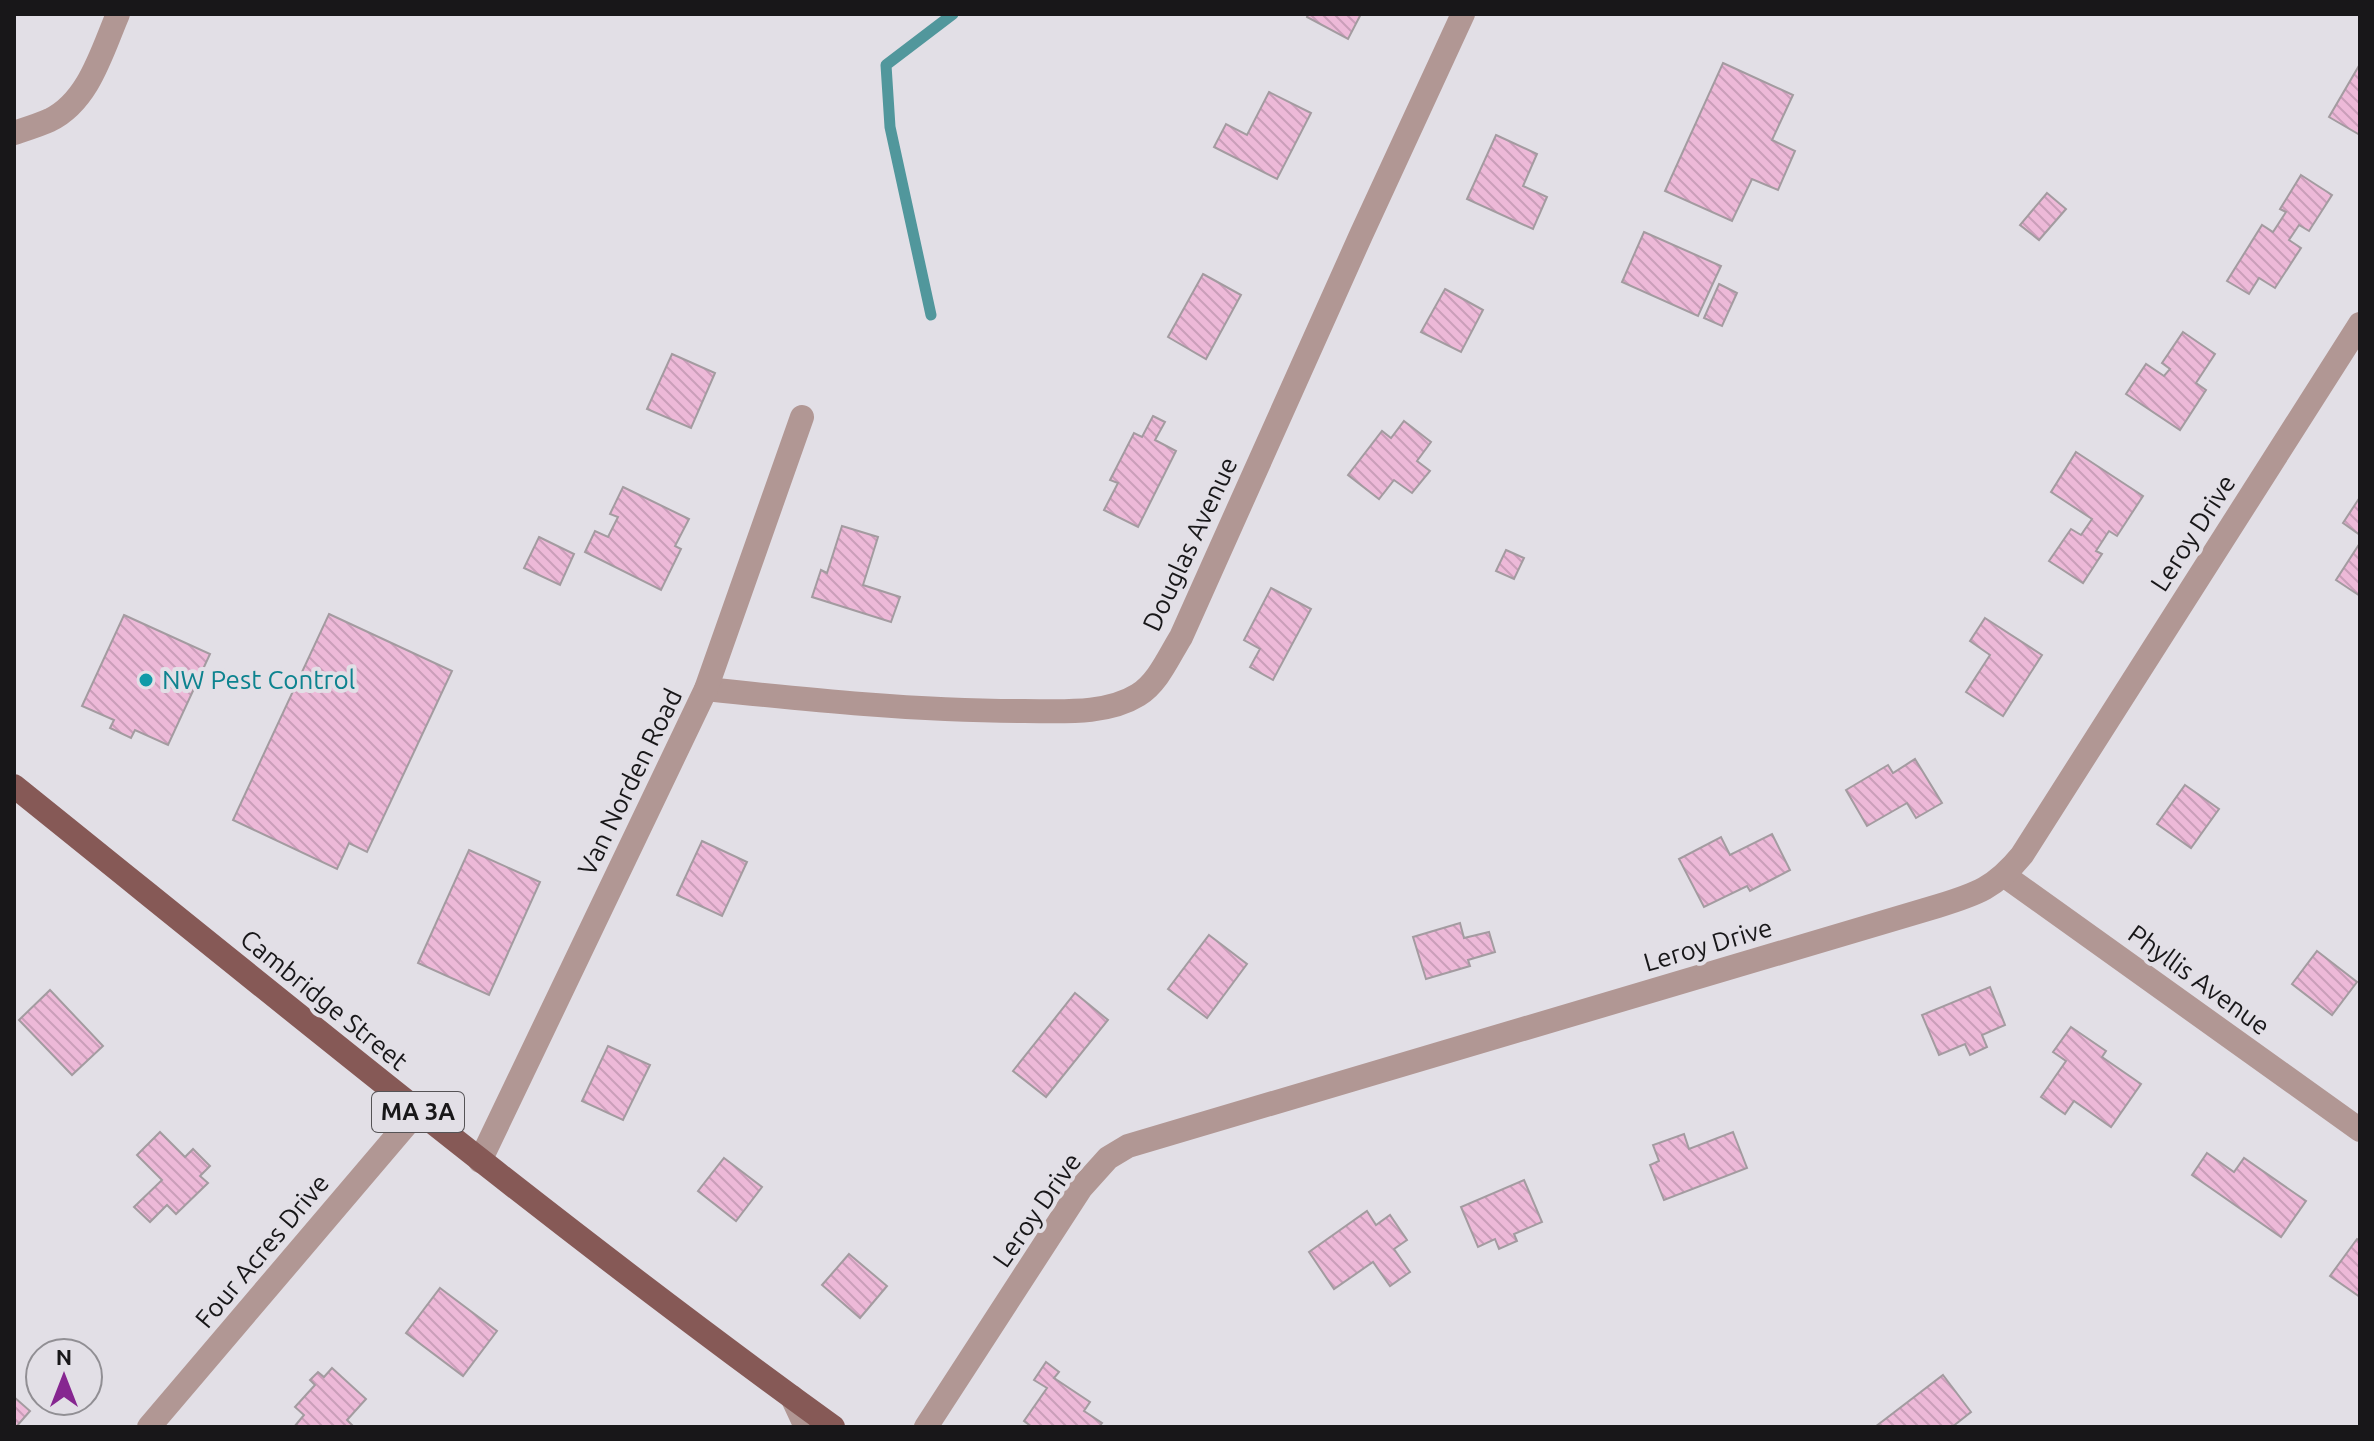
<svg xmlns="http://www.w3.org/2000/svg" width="2374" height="1441" viewBox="0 0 2374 1441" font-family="Ubuntu,sans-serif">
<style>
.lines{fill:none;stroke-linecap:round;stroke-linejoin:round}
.stream{stroke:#51979c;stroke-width:11}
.building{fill:url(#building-back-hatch);stroke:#a39ba0;stroke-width:2}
.minor{stroke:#b19794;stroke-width:24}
.tertiary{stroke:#b19794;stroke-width:24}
.primary{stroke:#865956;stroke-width:24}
.culture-dot{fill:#0f9aa8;stroke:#e2dfe6;stroke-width:3}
.labels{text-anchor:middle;stroke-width:8;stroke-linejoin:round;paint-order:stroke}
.shield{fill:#e2dfe6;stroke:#555356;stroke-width:2}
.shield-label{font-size:24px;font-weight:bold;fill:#181719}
.street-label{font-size:26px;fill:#181719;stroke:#e2dfe6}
.culture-label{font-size:26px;fill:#0d838f;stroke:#e2dfe6;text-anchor:start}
</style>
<defs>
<pattern id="building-back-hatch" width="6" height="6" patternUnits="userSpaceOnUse" patternTransform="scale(2)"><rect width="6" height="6" fill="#edb9d8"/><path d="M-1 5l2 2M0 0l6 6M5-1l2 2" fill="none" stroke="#ca9eb9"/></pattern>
</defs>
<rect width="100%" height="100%" fill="#e2dfe6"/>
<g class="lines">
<polyline class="stream" points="931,315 890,127 886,65 953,14"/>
</g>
<g class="building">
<polygon points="1308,14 1361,14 1348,39 1307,17"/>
<polygon points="1723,63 1793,95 1772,140 1795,151 1778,190 1752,179 1732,221 1665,191"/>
<polygon points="2360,64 2360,135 2329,117"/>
<polygon points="1269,92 1311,113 1277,179 1214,147 1226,124 1247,135"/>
<polygon points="1496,135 1537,154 1523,186 1547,197 1533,229 1467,199"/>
<polygon points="2301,175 2332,195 2309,231 2299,225 2289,240 2301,248 2275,288 2259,278 2249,294 2227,281 2262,225 2273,232 2286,212 2280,209"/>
<polygon points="2047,193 2066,209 2039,240 2020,225"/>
<polygon points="1644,232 1721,266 1698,316 1622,282"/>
<polygon points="1203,274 1241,295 1206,359 1168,337"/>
<polygon points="1719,284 1737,293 1722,326 1704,318"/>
<polygon points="1445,289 1483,310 1461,352 1421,332"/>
<polygon points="2183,332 2215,354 2196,383 2206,390 2180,430 2126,394 2146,364 2164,376 2170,369 2162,363"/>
<polygon points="672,354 715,373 691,428 647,409"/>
<polygon points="1153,416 1165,422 1155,440 1176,451 1138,527 1104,510 1118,483 1110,480 1134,433 1142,437"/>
<polygon points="1404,421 1431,442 1417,461 1430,471 1412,493 1394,480 1379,499 1348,475 1382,431 1391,438"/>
<polygon points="2076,452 2143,496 2117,536 2109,531 2096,551 2102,554 2083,583 2049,561 2071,529 2081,535 2092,519 2051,492"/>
<polygon points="623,487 689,519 675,546 681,549 661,590 585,552 595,531 608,537 618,517 610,514"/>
<polygon points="2360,497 2360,535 2343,523"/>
<polygon points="842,526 878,537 863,585 900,597 891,622 812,597 821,570 827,573"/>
<polygon points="539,537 574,554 560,585 524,568"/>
<polygon points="2360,543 2360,596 2336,580"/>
<polygon points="1506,550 1524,558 1514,579 1496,571"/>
<polygon points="1271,588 1311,609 1273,680 1250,667 1260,649 1244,640"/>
<polygon points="329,614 452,671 367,852 349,843 337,869 233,820"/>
<polygon points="124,615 210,654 168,745 135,730 131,738 110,728 114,720 82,706"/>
<polygon points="1985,618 2042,655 2003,716 1966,692 1990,655 1970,641"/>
<polygon points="1915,759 1942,803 1916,818 1907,803 1867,826 1846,790 1888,765 1893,773"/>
<polygon points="2185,785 2219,809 2191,848 2157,824"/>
<polygon points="1772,834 1790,870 1750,891 1747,886 1704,907 1679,859 1721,837 1730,855"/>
<polygon points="702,841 747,862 722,916 677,895"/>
<polygon points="469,850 540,882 489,995 418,963"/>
<polygon points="1460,923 1464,938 1489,932 1495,952 1468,960 1470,966 1426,979 1413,937"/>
<polygon points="1209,935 1247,964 1207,1018 1168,989"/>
<polygon points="2317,951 2357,982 2332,1015 2292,984"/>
<polygon points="1990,987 2005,1025 1982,1035 1987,1047 1970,1055 1965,1044 1939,1055 1922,1015"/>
<polygon points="50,990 103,1046 72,1075 19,1020"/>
<polygon points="1075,993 1108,1020 1046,1097 1013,1071"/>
<polygon points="2071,1027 2106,1051 2102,1057 2141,1084 2111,1127 2074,1101 2065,1114 2041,1097 2066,1061 2053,1052"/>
<polygon points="608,1046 650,1065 623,1120 582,1101"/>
<polygon points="160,1132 185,1157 193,1149 210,1166 200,1176 208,1183 176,1214 167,1205 150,1222 134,1207 162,1180 137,1155"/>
<polygon points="1733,1132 1747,1168 1664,1200 1650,1165 1659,1161 1653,1145 1684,1134 1689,1149"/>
<polygon points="2207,1153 2234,1172 2244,1158 2306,1201 2281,1237 2192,1175"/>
<polygon points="724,1158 762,1187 736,1221 698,1191"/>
<polygon points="1524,1180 1542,1222 1514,1234 1517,1241 1499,1249 1495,1239 1478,1247 1461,1207"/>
<polygon points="1367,1211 1376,1225 1390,1215 1407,1240 1394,1249 1410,1272 1390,1286 1373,1262 1334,1289 1309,1252"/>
<polygon points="2357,1239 2360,1241 2360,1297 2330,1276"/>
<polygon points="849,1254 887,1286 860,1318 822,1285"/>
<polygon points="440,1288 497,1331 463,1376 406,1333"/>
<polygon points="1046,1362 1059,1372 1054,1378 1090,1402 1084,1411 1102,1423 1099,1427 1032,1427 1024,1421 1047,1388 1034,1380"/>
<polygon points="332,1368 366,1399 347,1420 354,1427 294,1427 304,1415 295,1407 315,1385 310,1380 318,1372 324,1377"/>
<polygon points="1943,1375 1971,1412 1952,1427 1875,1427"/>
<polygon points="14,1397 30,1411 16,1427 14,1427"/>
</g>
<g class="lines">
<g class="minor">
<path d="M14 133C26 129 39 125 50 120 89 101 102 51 118 14"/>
<path d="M706 689C811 700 918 711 1024 711 1060 711 1106 715 1138 695 1158 683 1169 656 1181 637L1361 235 1463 14"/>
<polyline points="2005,876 2360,1130"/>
<polyline points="480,1161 706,689 802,417"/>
<polyline points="149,1427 417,1112"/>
<path d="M926 1427 1081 1188 1108 1158 1128 1146 1938 906C1977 894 1995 888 2022 855L2360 324"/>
</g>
<polyline class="tertiary" points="792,1397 806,1427"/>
<path class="primary" d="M14 786C284 1003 552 1224 833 1427"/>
</g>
<circle class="culture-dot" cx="146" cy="680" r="8"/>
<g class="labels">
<rect class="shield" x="372" y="1092" width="92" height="40" rx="6"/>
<g class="shield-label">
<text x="418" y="1120">MA 3A</text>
</g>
<g class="street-label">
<text transform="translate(2193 533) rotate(-57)" y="9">Leroy Drive</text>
<text transform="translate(1190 544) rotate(-65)" y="9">Douglas Avenue</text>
<text transform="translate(630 782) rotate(-64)" y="9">Van Norden Road</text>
<text transform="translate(1708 945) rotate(-16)" y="9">Leroy Drive</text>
<text transform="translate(2199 980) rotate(36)" y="9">Phyllis Avenue</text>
<text transform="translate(324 1000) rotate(39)" y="9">Cambridge Street</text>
<text transform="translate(1037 1210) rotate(-55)" y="9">Leroy Drive</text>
<text transform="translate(262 1251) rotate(-50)" y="9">Four Acres Drive</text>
</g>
<g class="culture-label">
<text x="162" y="689">NW Pest Control</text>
</g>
</g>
<rect width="2374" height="1441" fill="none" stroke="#181719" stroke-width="32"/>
<g transform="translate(64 1377)"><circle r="38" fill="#e2dfe6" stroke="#918f94" stroke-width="2"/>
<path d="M0-6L14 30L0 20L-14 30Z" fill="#862690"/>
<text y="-12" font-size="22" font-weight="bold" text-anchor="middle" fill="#181719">N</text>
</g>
</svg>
